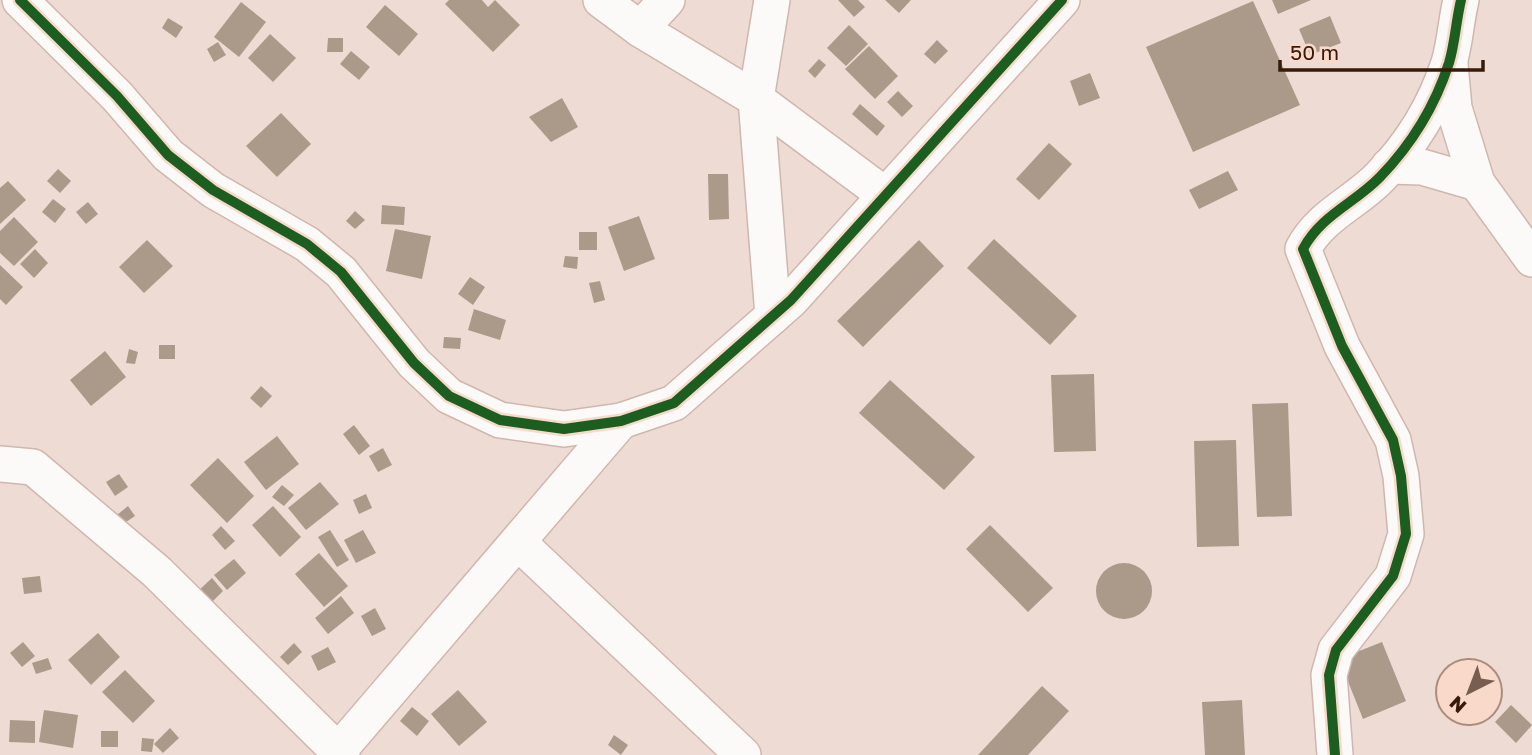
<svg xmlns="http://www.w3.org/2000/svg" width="1532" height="755" viewBox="0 0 1532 755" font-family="'Golos Text',sans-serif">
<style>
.building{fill:#ab9989}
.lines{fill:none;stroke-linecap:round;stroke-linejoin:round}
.minor-casing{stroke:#cfb7ad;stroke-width:38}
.minor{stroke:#fcfaf9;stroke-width:35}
.cycleway-casing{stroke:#f9d9c9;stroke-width:15}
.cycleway{stroke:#1b5e20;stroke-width:10}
</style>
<rect width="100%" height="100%" fill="#eedcd4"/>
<g class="building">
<polygon points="449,0 482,0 488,7 495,0 520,25 493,52 445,4"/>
<polygon points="838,0 858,0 865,7 854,17"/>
<polygon points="885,0 911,0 899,13"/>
<polygon points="1272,0 1311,0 1278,14"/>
<polygon points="1253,1 1300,105 1193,152 1146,47"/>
<polygon points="241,2 266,22 239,57 214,37"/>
<polygon points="385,5 418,34 399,56 366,27"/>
<polygon points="1330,16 1341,43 1310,55 1299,29"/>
<polygon points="168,18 183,27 176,38 162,28"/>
<polygon points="849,25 868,44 846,66 827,48"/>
<polygon points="270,34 296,58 273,82 248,58"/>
<polygon points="328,38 343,38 343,52 327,52"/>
<polygon points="937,40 948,51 935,64 924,54"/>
<polygon points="218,42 226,55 214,62 207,49"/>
<polygon points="869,46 898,76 875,99 845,69"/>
<polygon points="351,51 370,67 359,80 340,64"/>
<polygon points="819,59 826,65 815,78 808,71"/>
<polygon points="1090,73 1100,98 1079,106 1070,81"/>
<polygon points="898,91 913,106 902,117 887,102"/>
<polygon points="562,98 578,127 551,142 529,117"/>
<polygon points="860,104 885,126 877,136 852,114"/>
<polygon points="281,113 311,144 277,177 246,146"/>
<polygon points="1049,143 1072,164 1039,200 1016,179"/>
<polygon points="58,169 71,181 60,193 47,181"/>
<polygon points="1228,171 1238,190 1199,209 1189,190"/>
<polygon points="708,174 728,174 729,219 709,220"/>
<polygon points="8,181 26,200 0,224 0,188"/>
<polygon points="53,199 66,209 55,223 42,212"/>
<polygon points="88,202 98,214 86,224 76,212"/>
<polygon points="382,205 405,207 404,225 381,224"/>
<polygon points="355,211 365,220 355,229 346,221"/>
<polygon points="639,216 655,259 624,271 608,227"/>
<polygon points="14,217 38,242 14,266 0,253 0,231"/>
<polygon points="395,229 431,236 422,279 386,271"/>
<rect x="579" y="232" width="18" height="18"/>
<polygon points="994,239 1077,316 1050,345 967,268"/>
<polygon points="147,240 173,266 144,293 119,267"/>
<polygon points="919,240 944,266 863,347 837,321"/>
<polygon points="35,249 48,263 34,278 20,264"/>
<polygon points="565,256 578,257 577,269 563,267"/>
<polygon points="0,265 23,287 6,305 0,299"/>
<polygon points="470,277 485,287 473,305 458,294"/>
<polygon points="600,281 605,300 594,303 589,283"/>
<polygon points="474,309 506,320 500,340 468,330"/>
<polygon points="444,337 461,338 460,349 443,348"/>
<rect x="159" y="345" width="16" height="14"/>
<polygon points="129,349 138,352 135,364 126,363"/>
<polygon points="105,351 126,377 91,406 70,380"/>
<polygon points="1094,374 1096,451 1054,452 1051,375"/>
<polygon points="890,380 975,457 944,490 859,413"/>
<polygon points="261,386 272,396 261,408 250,398"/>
<polygon points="1288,403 1292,516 1257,517 1252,404"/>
<polygon points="354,425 370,446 359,455 343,434"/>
<polygon points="277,436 299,464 266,490 244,462"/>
<polygon points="1236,440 1239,546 1197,547 1194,441"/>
<polygon points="383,448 392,465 378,472 369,456"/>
<polygon points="218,458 254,496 227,523 190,485"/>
<polygon points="119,474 128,487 115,496 106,482"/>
<polygon points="320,482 339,504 306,530 288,508"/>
<polygon points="282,485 294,495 284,506 272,497"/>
<polygon points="366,494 372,508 359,514 353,500"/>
<polygon points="128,506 135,516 123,524 117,515"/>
<polygon points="273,506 301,537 280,557 252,525"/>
<polygon points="990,525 1053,588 1028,612 966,549"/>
<polygon points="221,526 235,541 225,550 212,535"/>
<polygon points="330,530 349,560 337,567 318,537"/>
<polygon points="363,530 376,553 356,563 344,540"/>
<polygon points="319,553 348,586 324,607 295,574"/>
<polygon points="234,559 246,573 227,590 214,575"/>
<circle cx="1124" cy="591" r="28"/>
<polygon points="40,576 42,592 24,594 22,578"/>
<polygon points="212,578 223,591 209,605 197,592"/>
<polygon points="341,596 354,613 328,634 315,618"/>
<polygon points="375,608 386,629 372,636 361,616"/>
<polygon points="98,633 120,657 91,685 68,660"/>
<polygon points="23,642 35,656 22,667 10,653"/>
<polygon points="1382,642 1406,701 1363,719 1339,659"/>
<polygon points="294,643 302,652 288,665 280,657"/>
<polygon points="328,647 336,662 318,671 311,656"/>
<polygon points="48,658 52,669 36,674 32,663"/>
<polygon points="125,670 155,701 133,723 102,692"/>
<polygon points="1042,686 1069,711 1028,755 978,755"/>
<polygon points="458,690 487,722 459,746 431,714"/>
<polygon points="1242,700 1245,755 1205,755 1202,702"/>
<polygon points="1511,705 1532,725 1516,743 1495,722"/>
<polygon points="412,707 429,721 417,736 400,721"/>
<polygon points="44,710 78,715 73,748 39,742"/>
<polygon points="10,720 35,721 35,743 9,742"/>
<polygon points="170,728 179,738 163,753 154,744"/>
<rect x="101" y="731" width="17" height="16"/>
<polygon points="614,735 628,745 621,755 608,745"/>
<polygon points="142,738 154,739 152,752 141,751"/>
</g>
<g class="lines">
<g class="minor-casing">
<g id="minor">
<polyline points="20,0 117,96 168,155 213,190 307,244 341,272 414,363 449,396 500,420 564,429 621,421 674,403 791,300 1062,0"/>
<polyline points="601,0 640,29 667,0"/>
<polyline points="772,0 756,99 885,195"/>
<polyline points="640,29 756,99 773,316"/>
<polyline points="1450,64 1454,108 1477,183 1532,259"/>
<polyline points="1389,166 1422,167 1477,183"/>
<polyline points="0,464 33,467 157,572 342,755"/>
<polyline points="518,542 743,755"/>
<polyline points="340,749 621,421"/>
<path d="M1335 755 1329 675 1336 650 1393 576 1406 534 1401 476 1393 440 1342 346 1303 249C1321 215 1355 203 1380 177 1411 145 1435 106 1449 63 1455 43 1456 21 1461 0"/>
</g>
</g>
<use href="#minor" class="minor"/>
<g class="cycleway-casing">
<g id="cycleway">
<polyline points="20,0 117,96 168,155 213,190 307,244 341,272 414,363 449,396 500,420 564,429 621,421 674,403 791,300 1062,0"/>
<path d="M1335 755 1329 675 1336 650 1393 576 1406 534 1401 476 1393 440 1342 346 1303 249C1321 215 1355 203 1380 177 1411 145 1435 106 1449 63 1455 43 1456 21 1461 0"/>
</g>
</g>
<use href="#cycleway" class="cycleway"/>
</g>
<g transform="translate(1469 692) rotate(222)"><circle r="33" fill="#f9d9c9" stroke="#ab8d7d" stroke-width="2"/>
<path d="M0-5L12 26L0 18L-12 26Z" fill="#775e51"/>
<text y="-10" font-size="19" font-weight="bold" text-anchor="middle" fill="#371a0a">N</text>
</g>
<path d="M1280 60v10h203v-10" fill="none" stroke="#371a0a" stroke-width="3.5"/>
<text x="1290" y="60" font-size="21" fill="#371a0a" stroke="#f9d9c9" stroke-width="5" paint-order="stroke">50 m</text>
</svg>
